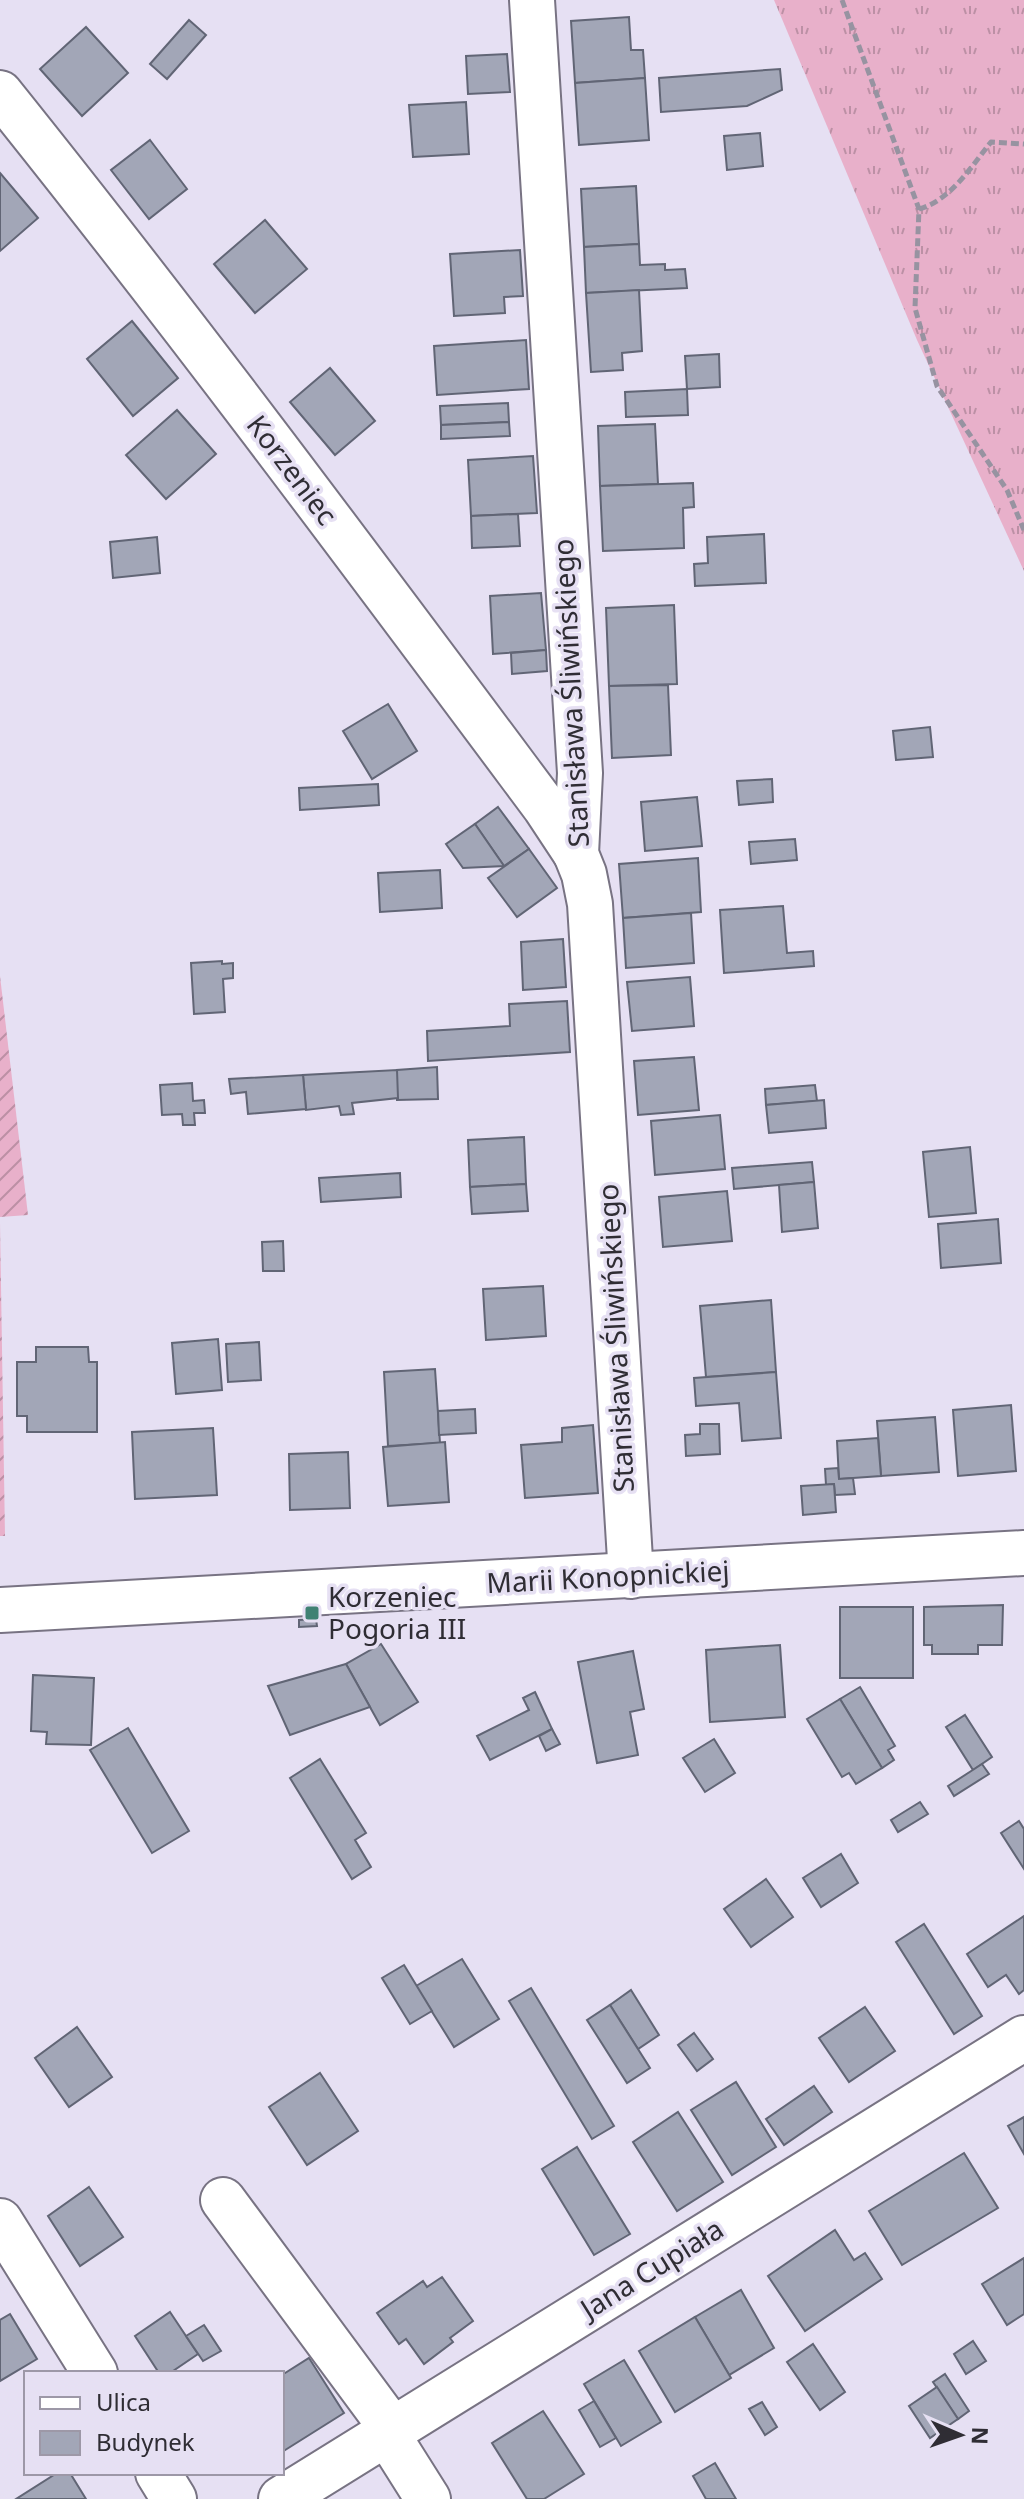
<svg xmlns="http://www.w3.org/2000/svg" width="1024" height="2499" viewBox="0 0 1024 2499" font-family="'Noto Sans',sans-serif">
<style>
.grass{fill:url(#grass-tufts)}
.garden{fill:url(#garden-furrows)}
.building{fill:#a2a6b7;stroke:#616575;stroke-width:2}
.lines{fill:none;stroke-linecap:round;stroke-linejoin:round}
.minor-casing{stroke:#787383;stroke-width:48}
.path{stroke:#9793a1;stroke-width:5;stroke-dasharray:8 4;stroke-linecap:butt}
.minor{stroke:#fff;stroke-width:44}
.poi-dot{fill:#408273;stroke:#e6e0f3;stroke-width:3}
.labels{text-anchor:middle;stroke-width:7;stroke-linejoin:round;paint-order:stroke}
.street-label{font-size:28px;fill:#2f2d34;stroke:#e6e0f3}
.poi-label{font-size:28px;fill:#2f2d34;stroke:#e6e0f3;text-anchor:start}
</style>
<defs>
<pattern id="grass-tufts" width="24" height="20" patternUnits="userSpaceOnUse" patternTransform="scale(2)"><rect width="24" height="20" fill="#e8b0ca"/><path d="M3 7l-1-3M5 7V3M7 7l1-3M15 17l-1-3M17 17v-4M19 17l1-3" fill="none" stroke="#bc90a5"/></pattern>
<pattern id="garden-furrows" width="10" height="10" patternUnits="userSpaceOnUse" patternTransform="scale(2)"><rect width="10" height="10" fill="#e8b0ca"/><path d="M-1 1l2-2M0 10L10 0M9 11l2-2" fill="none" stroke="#bc90a5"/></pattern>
</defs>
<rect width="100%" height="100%" fill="#e6e0f3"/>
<polygon class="grass" points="774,0 1024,0 1024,571 917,340"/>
<g class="garden">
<polygon points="0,976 28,1215 0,1217"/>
<polygon points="0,1223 5,1536 0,1536"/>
</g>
<g class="building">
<polygon points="629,17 631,50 643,50 645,78 575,83 571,21"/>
<polygon points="189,20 206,35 167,79 150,64"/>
<polygon points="86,27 128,73 82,116 40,69"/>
<polygon points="507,54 510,92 468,94 466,56"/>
<polygon points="780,69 782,90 747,106 661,112 659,78"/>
<polygon points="645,78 649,140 579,145 575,83"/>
<polygon points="466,102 469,154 413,157 409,105"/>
<polygon points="760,133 763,166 727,170 724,136"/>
<polygon points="150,140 187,189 149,219 111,170"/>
<polygon points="0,173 38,218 0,251"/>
<polygon points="636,186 639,244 584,247 581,189"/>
<polygon points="265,220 307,269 255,313 214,264"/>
<polygon points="639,244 640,265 665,264 665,270 685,269 687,288 586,293 584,247"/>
<polygon points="520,250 523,296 504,297 505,313 454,316 450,254"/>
<polygon points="639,290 642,351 622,353 623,370 591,372 586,293"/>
<polygon points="132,321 178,378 133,416 87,359"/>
<polygon points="526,340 529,389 437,395 434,346"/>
<polygon points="719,354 720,387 687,389 685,356"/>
<polygon points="330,368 375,421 335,455 290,402"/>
<polygon points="687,389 688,415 626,417 625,392"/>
<polygon points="508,403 509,422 441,425 440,406"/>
<polygon points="177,410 216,454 166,499 126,455"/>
<polygon points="509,422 510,436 441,439 441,425"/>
<polygon points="655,424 658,484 600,486 598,426"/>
<polygon points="533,456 537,513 471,516 468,460"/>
<polygon points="693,483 694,507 683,508 684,548 603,551 600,486"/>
<polygon points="518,514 520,546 472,548 471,516"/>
<polygon points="764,534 766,583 695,586 694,564 708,563 707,537"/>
<polygon points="157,537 160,573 113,578 110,542"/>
<polygon points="541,593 546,650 493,654 490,596"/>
<polygon points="674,605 677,684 609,686 606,608"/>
<polygon points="546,650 547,671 512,674 511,653"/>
<polygon points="668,685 671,755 612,758 609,686"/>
<polygon points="388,704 417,751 372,779 343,731"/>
<polygon points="930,727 933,757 896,760 893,731"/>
<polygon points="772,779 773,802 739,805 737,781"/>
<polygon points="378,784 379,805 300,810 299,788"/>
<polygon points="697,797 702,846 645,851 641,802"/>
<polygon points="498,807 529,849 504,866 475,824"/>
<polygon points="475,824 504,866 463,868 446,844"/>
<polygon points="795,839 797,860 751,864 749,842"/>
<polygon points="529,849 557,888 517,917 488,878"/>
<polygon points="698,858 701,912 623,918 619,864"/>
<polygon points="440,870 442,908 380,912 378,873"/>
<polygon points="783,906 787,953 813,951 814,966 724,973 720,910"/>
<polygon points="691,913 694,963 626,968 623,918"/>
<polygon points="563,939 566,987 523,990 521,942"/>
<polygon points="222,961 222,964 233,963 233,978 223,979 225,1012 194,1014 191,963"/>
<polygon points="690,977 694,1026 632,1031 627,982"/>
<polygon points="567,1001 570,1052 428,1061 427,1031 510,1026 509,1004"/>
<polygon points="694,1057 699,1110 638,1115 634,1061"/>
<polygon points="437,1067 438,1099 397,1100 397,1070"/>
<polygon points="397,1070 398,1098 352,1103 354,1114 341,1115 339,1106 306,1110 303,1075"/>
<polygon points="303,1075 306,1109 248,1114 246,1092 231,1094 229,1079"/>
<polygon points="192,1083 193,1101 204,1100 205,1113 194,1113 195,1125 183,1125 182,1114 162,1115 160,1085"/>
<polygon points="815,1085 817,1101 766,1105 765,1089"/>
<polygon points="824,1100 826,1128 769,1133 766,1105"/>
<polygon points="720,1115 725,1169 655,1175 651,1121"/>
<polygon points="524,1137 526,1184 470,1187 468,1140"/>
<polygon points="970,1147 976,1213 929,1217 923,1152"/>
<polygon points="812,1162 814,1182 734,1189 732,1168"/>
<polygon points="400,1173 401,1197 321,1202 319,1178"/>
<polygon points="814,1182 818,1228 782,1232 779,1185"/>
<polygon points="526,1184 528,1211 472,1214 470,1187"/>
<polygon points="727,1191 732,1241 663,1247 659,1197"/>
<polygon points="998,1219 1001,1263 941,1268 938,1224"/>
<polygon points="283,1241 284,1271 263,1271 262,1242"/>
<polygon points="543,1286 546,1336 486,1340 483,1289"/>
<polygon points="771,1300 776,1372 706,1377 700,1306"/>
<polygon points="218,1339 222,1390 176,1394 172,1343"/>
<polygon points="259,1342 261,1380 228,1382 226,1344"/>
<polygon points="36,1347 88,1347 89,1362 97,1362 97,1432 27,1432 27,1416 17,1416 17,1362 36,1362"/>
<polygon points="435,1369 440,1443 388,1446 384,1372"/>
<polygon points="776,1372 781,1438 742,1441 739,1403 696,1406 694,1378"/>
<polygon points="1011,1405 1016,1471 958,1476 953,1410"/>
<polygon points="475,1409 476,1433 439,1435 438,1411"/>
<polygon points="935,1417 939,1472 881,1476 877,1421"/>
<polygon points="700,1424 719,1424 720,1454 686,1456 685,1435 700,1434"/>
<polygon points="593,1425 598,1493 525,1498 521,1445 562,1442 562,1428"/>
<polygon points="213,1428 217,1495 135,1499 132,1432"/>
<polygon points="878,1438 881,1476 839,1479 837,1441"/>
<polygon points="445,1442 449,1502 388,1506 383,1447"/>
<polygon points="348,1452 350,1508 290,1510 289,1454"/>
<polygon points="838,1468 839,1479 853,1478 855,1494 835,1495 834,1484 826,1485 825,1469"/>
<polygon points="834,1484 836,1512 803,1515 801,1486"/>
<polygon points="1003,1605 1002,1645 978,1645 978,1654 932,1654 932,1645 924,1645 924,1607"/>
<rect x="840" y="1607" width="73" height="71"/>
<polygon points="316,1619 317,1626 299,1627 299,1620"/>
<polygon points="381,1644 418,1702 380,1725 346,1664"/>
<polygon points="780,1645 785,1717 710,1722 706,1650"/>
<polygon points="633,1651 644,1709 630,1712 638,1755 597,1763 578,1662"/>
<polygon points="346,1664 370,1707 290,1735 268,1686"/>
<polygon points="33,1675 94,1678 91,1745 46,1744 47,1732 31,1731"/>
<polygon points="860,1687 895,1746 888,1750 894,1760 882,1768 840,1699"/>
<polygon points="535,1692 552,1729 490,1760 477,1736 529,1710 523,1698"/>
<polygon points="840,1699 882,1768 856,1784 849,1773 842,1777 807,1719"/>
<polygon points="965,1715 992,1757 973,1770 946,1727"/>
<polygon points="128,1728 189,1831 152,1853 90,1750"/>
<polygon points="552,1729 560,1744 546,1751 539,1736"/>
<polygon points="714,1739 735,1773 705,1792 683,1758"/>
<polygon points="320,1759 366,1833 355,1840 371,1867 352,1879 290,1778"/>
<polygon points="982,1764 989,1774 954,1796 948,1786"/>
<polygon points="920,1802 928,1814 898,1832 891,1820"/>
<polygon points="1019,1821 1024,1829 1024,1869 1001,1833"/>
<polygon points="841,1854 858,1883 821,1907 803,1878"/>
<polygon points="766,1879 793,1917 751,1947 724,1909"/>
<polygon points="1024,1916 1024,1990 1019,1994 1006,1975 988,1987 967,1954"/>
<polygon points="924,1924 982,2016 954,2034 896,1942"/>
<polygon points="462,1959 499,2019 454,2047 416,1986"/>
<polygon points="404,1965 432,2011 410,2024 382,1978"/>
<polygon points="531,1988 614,2126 592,2139 509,2001"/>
<polygon points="631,1990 659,2035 638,2049 610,2005"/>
<polygon points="610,2005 650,2068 627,2083 587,2020"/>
<polygon points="865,2007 895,2051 849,2082 819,2038"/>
<polygon points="77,2027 112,2077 69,2107 35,2058"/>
<polygon points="694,2033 713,2059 697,2071 678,2045"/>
<polygon points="320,2073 358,2131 307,2165 269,2107"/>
<polygon points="736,2082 776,2147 732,2175 691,2110"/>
<polygon points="814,2086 832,2112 784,2145 766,2119"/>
<polygon points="678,2112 723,2182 677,2211 633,2142"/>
<polygon points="1024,2117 1024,2154 1008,2126"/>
<polygon points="577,2147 630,2234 594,2255 542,2169"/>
<polygon points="964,2153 998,2208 902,2265 869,2211"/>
<polygon points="89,2187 123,2237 80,2266 48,2216"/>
<polygon points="835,2230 854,2260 865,2253 882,2279 805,2331 768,2276"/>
<polygon points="1024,2258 1024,2314 1007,2325 982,2284"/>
<polygon points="442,2277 473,2321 450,2338 453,2342 424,2364 406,2339 399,2344 377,2313 423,2281 427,2287"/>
<polygon points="741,2290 774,2348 729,2375 695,2317"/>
<polygon points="170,2312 198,2354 170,2373 159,2373 135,2336"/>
<polygon points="10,2314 37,2359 0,2381 0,2320"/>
<polygon points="695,2317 731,2378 675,2412 639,2351"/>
<polygon points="204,2325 221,2351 203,2361 186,2336"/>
<polygon points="973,2341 986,2361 966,2374 954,2354"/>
<polygon points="813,2344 845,2392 820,2410 787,2362"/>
<polygon points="309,2358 344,2413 282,2452 282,2375"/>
<polygon points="624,2360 661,2422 621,2446 584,2384"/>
<polygon points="945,2374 969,2411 958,2419 933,2382"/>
<polygon points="937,2387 958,2419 930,2438 909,2406"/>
<polygon points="594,2401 616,2438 600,2447 579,2410"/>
<polygon points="762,2402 777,2427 765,2435 749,2409"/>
<polygon points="543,2411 584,2474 544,2499 527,2499 492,2443"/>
<polygon points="715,2463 736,2499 706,2499 693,2476"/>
<polygon points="57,2473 70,2473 86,2499 16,2499"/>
</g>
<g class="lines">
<g class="minor-casing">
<g id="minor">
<polyline points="532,0 580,773 576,854 584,874 590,904 631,1576"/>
<path d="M0 93C187 326 366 567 545 807L576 854"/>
<polyline points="0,1610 1024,1553"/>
<polyline points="223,2200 393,2430"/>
<polyline points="0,2221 95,2373"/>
<polyline points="387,2434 428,2499"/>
<polyline points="158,2473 174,2499"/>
<polyline points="281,2499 1024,2038"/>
</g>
</g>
<g class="path">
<polyline points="842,0 919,209 915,308 937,386 1007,490 1024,530"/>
<path d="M919 209C951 200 971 167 991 142L1024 144"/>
</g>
<use href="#minor" class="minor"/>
</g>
<rect class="poi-dot" x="304" y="1605" width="16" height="16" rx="4"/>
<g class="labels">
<g class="street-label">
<text transform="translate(292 470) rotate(53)" y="10">Korzeniec</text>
<text transform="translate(571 693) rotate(-93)" y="10">Stanisława Śliwińskiego</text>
<text transform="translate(616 1338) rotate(-93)" y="10">Stanisława Śliwińskiego</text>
<text transform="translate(608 1577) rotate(-3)" y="10">Marii Konopnickiej</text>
<text transform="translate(652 2269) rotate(-32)" y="10">Jana Cupiała</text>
</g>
<g class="poi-label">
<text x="328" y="1607">Korzeniec<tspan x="328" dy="32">Pogoria III</tspan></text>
</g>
</g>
<rect x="24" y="2371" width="260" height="104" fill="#e6e0f3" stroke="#9d98a7" stroke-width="2"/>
<rect x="40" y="2397" width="40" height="12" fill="#ffffff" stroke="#9d98a7" stroke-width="2"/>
<text x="96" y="2411" font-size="24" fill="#2f2d34">Ulica</text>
<rect x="40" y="2431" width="40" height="24" fill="#a2a6b7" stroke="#9d98a7" stroke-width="2"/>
<text x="96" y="2451" font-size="24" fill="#2f2d34">Budynek</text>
<g transform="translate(960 2435) rotate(92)" stroke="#e6e0f3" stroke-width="6" paint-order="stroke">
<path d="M0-6L14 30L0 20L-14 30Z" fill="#2f2d34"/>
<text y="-12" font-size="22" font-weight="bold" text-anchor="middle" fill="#2f2d34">N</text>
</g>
</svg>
